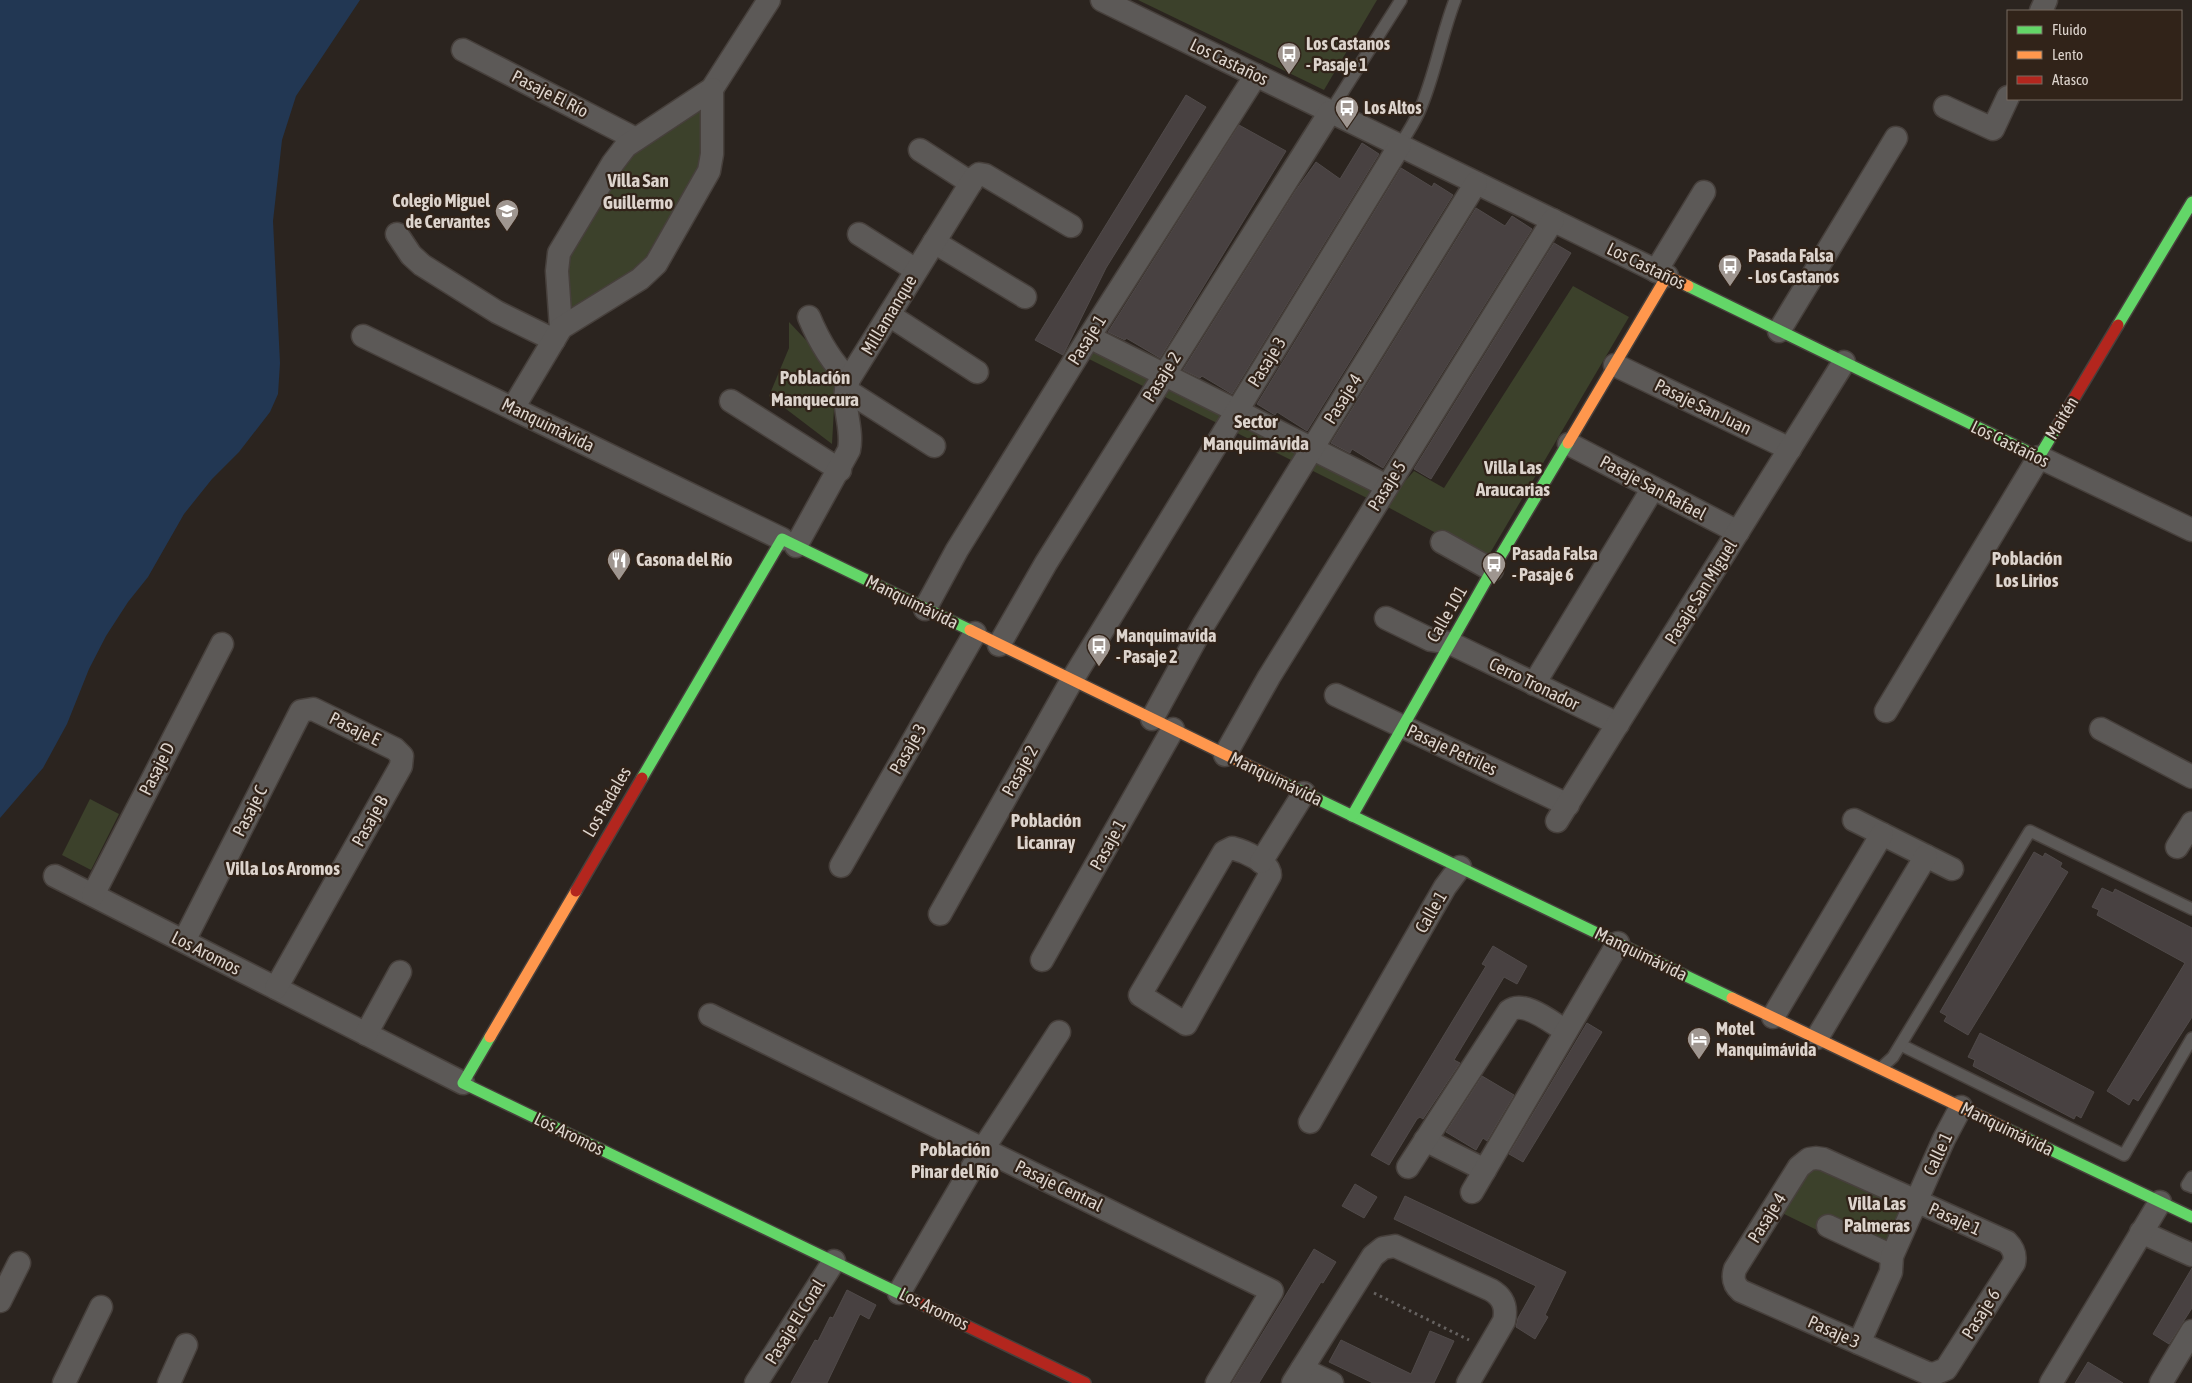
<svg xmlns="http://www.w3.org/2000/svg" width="2192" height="1383" viewBox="0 0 2192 1383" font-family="'Asap Condensed',sans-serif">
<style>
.green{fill:#3c412b}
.water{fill:#223753}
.building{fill:#484141;stroke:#504a49}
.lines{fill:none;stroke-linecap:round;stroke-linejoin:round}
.lane-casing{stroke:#47403c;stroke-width:14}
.street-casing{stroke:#47403c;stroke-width:25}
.fast-casing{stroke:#47403c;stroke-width:14}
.slow-casing{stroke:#47403c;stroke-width:14}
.jam-casing{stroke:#47403c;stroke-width:14}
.path{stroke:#666260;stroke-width:3;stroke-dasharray:2.5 4;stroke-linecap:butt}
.lane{stroke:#5c5957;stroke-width:11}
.street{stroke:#5c5957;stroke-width:22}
.fast{stroke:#63d668;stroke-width:11}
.slow{stroke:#ff974d;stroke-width:11}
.jam{stroke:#b3261e;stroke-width:11}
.labels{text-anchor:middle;stroke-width:4.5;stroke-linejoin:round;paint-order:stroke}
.poi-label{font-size:18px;font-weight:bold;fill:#ddd4cd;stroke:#312319;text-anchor:start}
.street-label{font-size:18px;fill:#ddd4cd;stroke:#312319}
.neighbourhood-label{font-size:19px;font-weight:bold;fill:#ddd4cd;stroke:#312319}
</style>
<rect width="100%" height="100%" fill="#2b241f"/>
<g class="green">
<polygon points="1138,0 1377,0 1324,90"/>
<polygon points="700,111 701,152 698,170 644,260 638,268 569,310 569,256 624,162 640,148"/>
<polygon points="1573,286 1629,317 1486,560 1384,505 1414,471 1444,488"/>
<polygon points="789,322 836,372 832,444 769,396 789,348"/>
<polygon points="1092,350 1371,490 1367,498 1087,358"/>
<polygon points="90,799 119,814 91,870 62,855"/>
<polygon points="1812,1166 1905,1204 1884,1246 1819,1231 1782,1213"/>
</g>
<polygon class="water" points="0,0 360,0 296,96 282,140 273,221 280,363 278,394 270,412 239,452 212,479 184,514 148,577 128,602 106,636 89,669 67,724 43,768 0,818"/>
<g class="building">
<polygon points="1186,95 1206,107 1106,268 1066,349 1063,355 1035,340"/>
<polygon points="1239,125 1286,151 1160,358 1126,338 1125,340 1108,332"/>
<polygon points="1362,143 1379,154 1232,394 1202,376 1200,378 1183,370 1296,190 1316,162 1340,179"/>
<polygon points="1401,168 1432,187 1434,183 1453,195 1307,431 1277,412 1275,415 1257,404"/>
<polygon points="1476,208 1505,226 1512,216 1532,229 1383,468 1352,449 1350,453 1331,443"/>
<polygon points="1554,243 1571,253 1431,479 1414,469"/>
<polygon points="2034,852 2043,857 2045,853 2062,863 2060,867 2068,872 1968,1035 1944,1021 1947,1016 1940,1012"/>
<polygon points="2102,888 2113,893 2115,889 2192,928 2192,1017 2138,1101 2133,1098 2129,1105 2107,1091 2185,963 2097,915 2099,910 2092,907"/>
<polygon points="1493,946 1527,966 1517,984 1504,977 1454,1060 1460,1063 1423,1119 1420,1117 1417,1119 1389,1165 1371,1155 1486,966 1482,964"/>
<polygon points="1587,1023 1602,1032 1523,1162 1509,1154"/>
<polygon points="1980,1033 2094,1092 2081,1118 2076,1115 2074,1119 1973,1066 1975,1060 1968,1057"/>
<polygon points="1482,1076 1514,1095 1487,1141 1483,1138 1476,1150 1446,1132"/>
<polygon points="1355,1184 1377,1197 1364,1218 1342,1206"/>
<polygon points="1405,1196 1566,1272 1545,1315 1548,1317 1535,1339 1516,1327 1518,1318 1536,1286 1394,1219"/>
<polygon points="1314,1249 1336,1262 1323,1283 1321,1282 1259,1383 1232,1383"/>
<polygon points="2192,1268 2192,1308 2169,1344 2153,1334"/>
<polygon points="847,1290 876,1305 869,1319 860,1314 827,1383 791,1383 815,1340 818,1341 830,1317 833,1318"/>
<polygon points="1430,1331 1454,1341 1434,1383 1373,1383 1329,1362 1341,1340 1411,1374"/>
<polygon points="2088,1362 2123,1383 2075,1383"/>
</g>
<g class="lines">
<g class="lane-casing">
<g id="lane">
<polyline points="1330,112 1401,0"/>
<path d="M1400 145C1407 134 1414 123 1419 112 1435 76 1441 36 1455 0"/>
<polyline points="1901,1045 2124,1155 2192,1038"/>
<polyline points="1881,1068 1893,1057 2030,831 2192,909"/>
<polyline points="2192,1177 2187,1185 2192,1187"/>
</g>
</g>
<g class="street-casing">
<g id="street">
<polyline points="1102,0 1667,276"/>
<polyline points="2041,11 2046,0"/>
<polyline points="463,50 636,139"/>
<polyline points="1945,107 1993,129 2008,97"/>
<polyline points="920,150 971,183"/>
<polyline points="397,234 411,255 422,265 497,312 554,340"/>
<polyline points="859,234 916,270"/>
<polyline points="934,242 1025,297"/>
<polyline points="1656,271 1704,192"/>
<polyline points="889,315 977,372"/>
<path d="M809 317C819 341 831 362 849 379"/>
<polyline points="561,328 557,271 559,253 613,163 626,146 712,89 769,0"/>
<polyline points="1779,331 1896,138"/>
<polyline points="363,336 782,539"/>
<polyline points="1089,337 1387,486"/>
<polyline points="1615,365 1790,449"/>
<polyline points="846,390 934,446"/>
<polyline points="731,401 840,470"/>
<polyline points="513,408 561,328 640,279 656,264 709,171 712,154 712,89"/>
<polyline points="1569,444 1738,532"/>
<polyline points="1442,542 1492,570"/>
<path d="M796 546 849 450C854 426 839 403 849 379L974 178 979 174 985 175 1071 226"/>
<polyline points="925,609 957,550 1089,337 1256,75"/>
<polyline points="1386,618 1431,640 1450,643 1618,724"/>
<polyline points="999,645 1046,563 1330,112"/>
<polyline points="1534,684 1653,488"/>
<polyline points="1336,695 1568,805"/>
<polyline points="1886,711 2039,457 2192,530"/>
<polyline points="1152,719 1204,624 1476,183"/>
<polyline points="2101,729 2192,777"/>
<polyline points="1225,755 1269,677 1553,220"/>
<polyline points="1854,820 1952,869"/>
<polyline points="1557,821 1844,362"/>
<polyline points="2177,847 2192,823"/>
<path d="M1232 848C1244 851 1270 862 1270 875L1186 1024 1140 995 1224 852Z"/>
<polyline points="1261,862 1304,793"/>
<polyline points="841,866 975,633"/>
<polyline points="55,876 463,1083"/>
<polyline points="93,895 222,644"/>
<polyline points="940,914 1072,680 1400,145"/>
<polyline points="184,941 301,711 313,709 395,749 402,756 401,766 276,988"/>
<polyline points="1042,960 1173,729"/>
<polyline points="710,1015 1272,1291 1217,1383"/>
<polyline points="1773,1017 1882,834"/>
<polyline points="366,1034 400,972"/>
<polyline points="1817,1038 1926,856"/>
<polyline points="1310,1122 1445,887 1460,867"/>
<polyline points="1425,1140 1485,1170"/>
<path d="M1816 1158 1823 1159 2007 1242C2013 1248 2016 1254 2014 1263L1946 1369 1934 1374 1927 1373 1741 1291C1734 1285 1732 1279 1735 1269L1799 1167 1809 1159Z"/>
<path d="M1408 1167 1509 1011C1524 999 1552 1023 1566 1031"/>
<polyline points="1472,1192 1618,943"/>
<polyline points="1828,1226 1892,1256"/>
<polyline points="2141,1232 2192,1255"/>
<polyline points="899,1293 983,1149 1059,1032"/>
<polyline points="0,1301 19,1263"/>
<polyline points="1859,1343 1891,1272 1892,1256 1944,1139 1961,1107"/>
<polyline points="1302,1369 1332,1383"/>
<polyline points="64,1383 101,1307"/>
<polyline points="169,1383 186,1345"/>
<polyline points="756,1383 834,1261"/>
<path d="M1293 1383 1373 1256 1383 1248 1395 1246 1491 1290C1503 1297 1507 1307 1504 1321L1468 1383"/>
<polyline points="2051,1383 2160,1202"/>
<polyline points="2161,1383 2192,1331"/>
</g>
</g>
<g class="fast-casing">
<g id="fast">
<polyline points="1688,286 2039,457 2058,425"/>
<polyline points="2118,325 2192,202"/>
<polyline points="642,778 782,539 970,630"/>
<polyline points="1284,783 1732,998"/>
<polyline points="1352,816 1492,570 1568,443"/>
<polyline points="490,1037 463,1083 915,1301"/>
<polyline points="2007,1129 2192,1217"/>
</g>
</g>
<g class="slow-casing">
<g id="slow">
<polyline points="1568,443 1667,276 1688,286"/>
<polyline points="970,630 1284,783"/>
<polyline points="1732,998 2007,1129"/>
<polyline points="490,1037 576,891"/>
</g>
</g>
<g class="jam-casing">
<g id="jam">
<polyline points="2058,425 2118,325"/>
<polyline points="576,891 642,778"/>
<polyline points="915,1301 1085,1383"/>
</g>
</g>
<polyline class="path" points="1374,1293 1469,1340"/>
<use href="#lane" class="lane"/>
<use href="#street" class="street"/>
<use href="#fast" class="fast"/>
<use href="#slow" class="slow"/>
<use href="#jam" class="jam"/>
</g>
<defs>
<g id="bus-pin" transform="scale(1.25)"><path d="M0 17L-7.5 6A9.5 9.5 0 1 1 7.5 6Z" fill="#9f9690" stroke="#312319"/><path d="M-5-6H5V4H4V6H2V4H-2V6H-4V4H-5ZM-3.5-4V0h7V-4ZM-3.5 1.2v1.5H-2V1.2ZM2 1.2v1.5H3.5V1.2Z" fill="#fff"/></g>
<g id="school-pin" transform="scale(1.25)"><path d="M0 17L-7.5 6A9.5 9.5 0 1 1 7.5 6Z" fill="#9f9690" stroke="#312319"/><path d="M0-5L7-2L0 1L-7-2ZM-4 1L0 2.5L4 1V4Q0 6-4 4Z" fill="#fff"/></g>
<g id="restaurant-pin" transform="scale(1.25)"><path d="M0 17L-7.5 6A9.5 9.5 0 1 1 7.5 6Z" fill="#9f9690" stroke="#312319"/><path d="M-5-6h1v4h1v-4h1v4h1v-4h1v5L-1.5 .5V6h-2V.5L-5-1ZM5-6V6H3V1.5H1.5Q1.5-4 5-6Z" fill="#fff"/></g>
<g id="hotel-pin" transform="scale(1.25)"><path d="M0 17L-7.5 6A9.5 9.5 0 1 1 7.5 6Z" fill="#9f9690" stroke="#312319"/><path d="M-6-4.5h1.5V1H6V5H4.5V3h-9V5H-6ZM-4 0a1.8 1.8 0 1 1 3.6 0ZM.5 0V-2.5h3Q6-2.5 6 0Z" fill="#fff"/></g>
</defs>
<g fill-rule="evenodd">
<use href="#bus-pin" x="1289" y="54"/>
<use href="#bus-pin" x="1347" y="108"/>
<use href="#school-pin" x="507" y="211"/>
<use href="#bus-pin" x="1730" y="266"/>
<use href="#restaurant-pin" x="619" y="560"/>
<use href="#bus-pin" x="1494" y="564"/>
<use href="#bus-pin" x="1099" y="646"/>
<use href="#hotel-pin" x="1699" y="1039"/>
</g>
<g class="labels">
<g class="poi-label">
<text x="1306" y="50">Los Castanos<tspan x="1306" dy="21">- Pasaje 1</tspan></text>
<text x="1364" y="114">Los Altos</text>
<text x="490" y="207" text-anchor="end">Colegio Miguel<tspan x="490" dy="21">de Cervantes</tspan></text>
<text x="1748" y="262">Pasada Falsa<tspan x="1748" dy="21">- Los Castanos</tspan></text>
<text x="1512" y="560">Pasada Falsa<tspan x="1512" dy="21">- Pasaje 6</tspan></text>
<text x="636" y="566">Casona del Río</text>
<text x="1116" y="642">Manquimavida<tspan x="1116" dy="21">- Pasaje 2</tspan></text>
<text x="1716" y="1035">Motel<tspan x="1716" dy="21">Manquimávida</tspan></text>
</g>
<g class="street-label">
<text transform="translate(1229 62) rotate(26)" y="6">Los Castaños</text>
<text transform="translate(550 94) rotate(27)" y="6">Pasaje El Río</text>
<text transform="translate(1646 266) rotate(26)" y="6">Los Castaños</text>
<text transform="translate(889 315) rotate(-59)" y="6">Millamanque</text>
<text transform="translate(1087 340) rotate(-58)" y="6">Pasaje 1</text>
<text transform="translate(1267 362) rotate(-58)" y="6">Pasaje 3</text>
<text transform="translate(1162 377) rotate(-58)" y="6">Pasaje 2</text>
<text transform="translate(1343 399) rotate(-58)" y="6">Pasaje 4</text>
<text transform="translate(1703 407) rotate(26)" y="6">Pasaje San Juan</text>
<text transform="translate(2062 418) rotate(-59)" y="6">Maitén</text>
<text transform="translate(548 425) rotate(26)" y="6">Manquimávida</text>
<text transform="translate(2010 444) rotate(26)" y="6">Los Castaños</text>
<text transform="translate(1387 486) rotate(-58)" y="6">Pasaje 5</text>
<text transform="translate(1653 488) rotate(28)" y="6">Pasaje San Rafael</text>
<text transform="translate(1701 592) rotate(-58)" y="6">Pasaje San Miguel</text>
<text transform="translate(912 602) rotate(26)" y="6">Manquimávida</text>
<text transform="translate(1447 614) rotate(-60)" y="6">Calle 101</text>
<text transform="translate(1534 684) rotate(26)" y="6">Cerro Tronador</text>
<text transform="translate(355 729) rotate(26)" y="6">Pasaje E</text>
<text transform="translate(908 749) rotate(-60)" y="6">Pasaje 3</text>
<text transform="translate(1452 750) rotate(25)" y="6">Pasaje Petriles</text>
<text transform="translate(157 769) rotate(-63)" y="6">Pasaje D</text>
<text transform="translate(1020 771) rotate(-61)" y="6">Pasaje 2</text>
<text transform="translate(1276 779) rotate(26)" y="6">Manquimávida</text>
<text transform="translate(607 802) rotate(-60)" y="6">Los Radales</text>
<text transform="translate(250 811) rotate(-63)" y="6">Pasaje C</text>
<text transform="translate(370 821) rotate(-61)" y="6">Pasaje B</text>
<text transform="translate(1108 845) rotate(-61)" y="6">Pasaje 1</text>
<text transform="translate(1431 912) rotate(-60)" y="6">Calle 1</text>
<text transform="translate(206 953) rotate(27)" y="6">Los Aromos</text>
<text transform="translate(1641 954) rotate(26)" y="6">Manquimávida</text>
<text transform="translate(2007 1129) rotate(26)" y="6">Manquimávida</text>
<text transform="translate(569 1134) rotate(26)" y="6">Los Aromos</text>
<text transform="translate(1938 1154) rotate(-65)" y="6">Calle 1</text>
<text transform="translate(1059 1186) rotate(26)" y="6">Pasaje Central</text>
<text transform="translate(1767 1218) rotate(-58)" y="6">Pasaje 4</text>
<text transform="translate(1955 1219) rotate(24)" y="6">Pasaje 1</text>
<text transform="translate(934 1309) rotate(26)" y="6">Los Aromos</text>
<text transform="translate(1981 1314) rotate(-58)" y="6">Pasaje 6</text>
<text transform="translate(795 1322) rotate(-58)" y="6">Pasaje El Coral</text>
<text transform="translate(1834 1332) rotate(24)" y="6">Pasaje 3</text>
</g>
<g class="neighbourhood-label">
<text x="638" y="187">Villa San<tspan x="638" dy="22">Guillermo</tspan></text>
<text x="815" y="384">Población<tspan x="815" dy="22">Manquecura</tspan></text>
<text x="1256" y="428">Sector<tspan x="1256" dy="22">Manquimávida</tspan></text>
<text x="1513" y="474">Villa Las<tspan x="1513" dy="22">Araucarias</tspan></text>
<text x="2027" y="565">Población<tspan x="2027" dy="22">Los Lirios</tspan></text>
<text x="1046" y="827">Población<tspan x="1046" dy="22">Licanray</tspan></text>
<text x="283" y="875">Villa Los Aromos</text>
<text x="955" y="1156">Población<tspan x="955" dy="22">Pinar del Río</tspan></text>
<text x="1877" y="1210">Villa Las<tspan x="1877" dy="22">Palmeras</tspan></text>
</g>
</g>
<rect x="2007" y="10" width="175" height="90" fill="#312319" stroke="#766a61"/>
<rect x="2017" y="26" width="25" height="8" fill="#63d668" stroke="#766a61"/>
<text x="2052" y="35" font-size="15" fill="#ddd4cd">Fluido</text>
<rect x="2017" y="51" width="25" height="8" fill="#ff974d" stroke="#766a61"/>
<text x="2052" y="60" font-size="15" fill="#ddd4cd">Lento</text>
<rect x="2017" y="76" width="25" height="8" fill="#b3261e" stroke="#766a61"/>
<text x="2052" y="85" font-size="15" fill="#ddd4cd">Atasco</text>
</svg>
